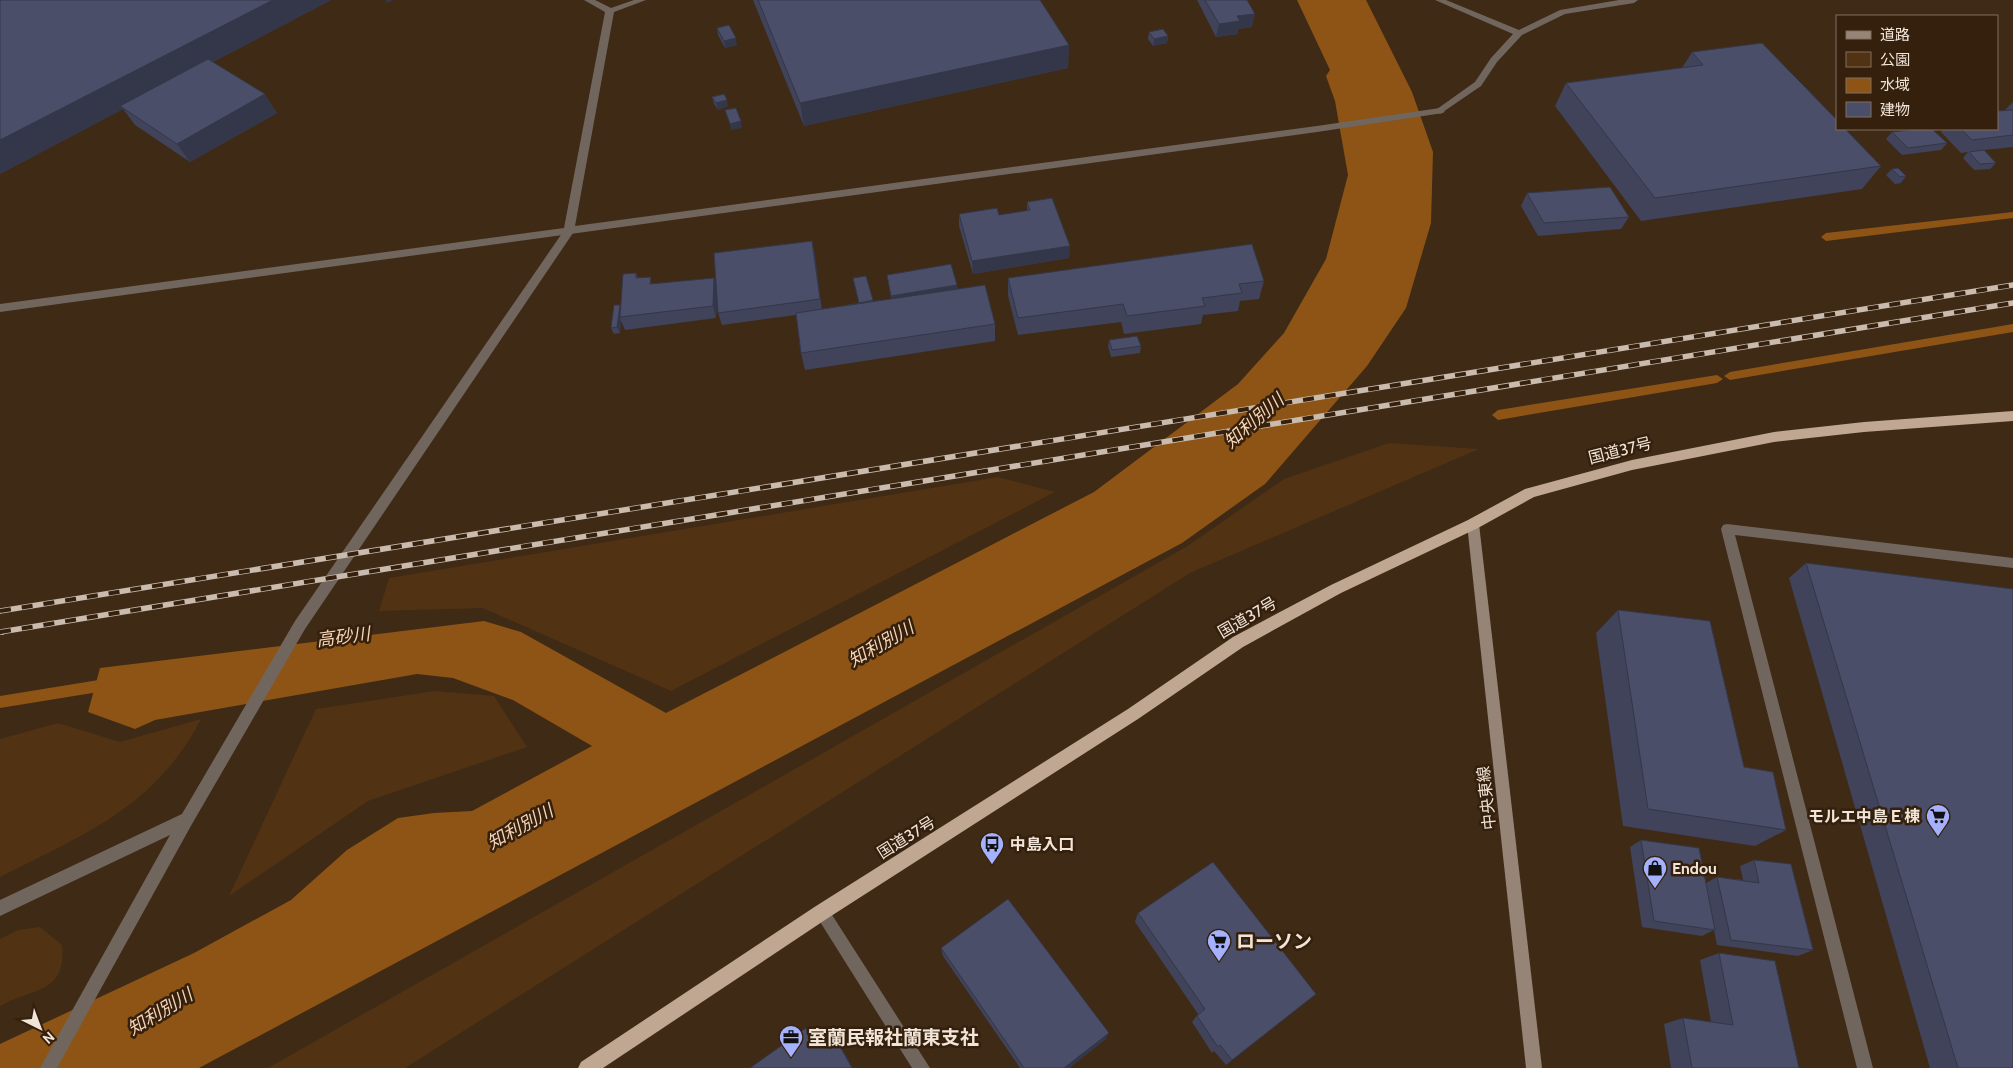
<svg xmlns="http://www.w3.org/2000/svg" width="2013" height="1068" viewBox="0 0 2013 1068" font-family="Cabin,'Noto Sans JP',sans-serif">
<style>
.green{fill:#513213}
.water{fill:#8d5415}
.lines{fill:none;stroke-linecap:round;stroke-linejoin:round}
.stream{fill:#8d5415;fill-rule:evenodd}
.service{fill:#71665d;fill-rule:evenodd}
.minor{fill:#71665d;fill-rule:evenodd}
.tertiary{fill:#71665d;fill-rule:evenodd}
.secondary{fill:#968576;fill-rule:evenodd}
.trunk{fill:#bfa792;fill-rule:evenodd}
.rail-far1-casing{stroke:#c9bbad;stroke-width:5.5}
.rail-casing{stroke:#c9bbad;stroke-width:6}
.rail-far1{stroke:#34200c;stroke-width:4;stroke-dasharray:11;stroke-linecap:butt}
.rail{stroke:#34200c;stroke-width:4.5;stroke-dasharray:13;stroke-linecap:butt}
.wall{fill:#404359}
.shaded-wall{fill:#343749}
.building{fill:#4a4e68;stroke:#343749}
.labels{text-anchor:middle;stroke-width:5;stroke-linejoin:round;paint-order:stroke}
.street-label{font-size:16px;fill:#f1e4d8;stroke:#34200c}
.poi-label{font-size:16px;font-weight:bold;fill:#f1e4d8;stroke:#34200c;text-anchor:start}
.water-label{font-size:18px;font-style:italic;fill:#f6d4b7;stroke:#34200c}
.near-poi-label{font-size:19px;font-weight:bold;fill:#f1e4d8;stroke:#34200c;text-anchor:start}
</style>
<rect width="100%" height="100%" fill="#3f2a16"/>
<g class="green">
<polygon points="1389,443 1479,449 1190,573 405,1068 268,1068 1186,547 1284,479"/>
<polygon points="998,477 1055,492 671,691 483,608 379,611 389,578"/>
<polygon points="435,691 494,696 527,747 368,801 229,896 316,709"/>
<path d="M201 719C156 807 83 835 0 877V739L58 723 120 742Z"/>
<path d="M40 927 62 945C67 994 32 988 0 1006V939L18 930Z"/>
</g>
<polygon class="water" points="1297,0 1366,0 1412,92 1433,152 1431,223 1406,308 1367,366 1265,484 1182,543 199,1068 0,1068 0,1044 194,953 291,900 347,850 398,818 434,813 472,811 592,746 513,700 453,678 417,674 155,720 135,729 88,712 100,668 484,621 521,632 666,713 1094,492 1238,384 1284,333 1326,259 1348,175 1335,101 1326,76 1330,70"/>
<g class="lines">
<g class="stream">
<polygon points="2013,212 2013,218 1826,241 1821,237 1826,233"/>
<polygon points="2013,324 2013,332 1730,380 1724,376 1730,372"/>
<polygon points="1717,375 1723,379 1717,383 1498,420 1492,415 1498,410"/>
<polygon points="111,678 116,680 118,684 116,688 111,690 0,708 0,696"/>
</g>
<g class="service">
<polygon points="584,0 595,0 611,8 634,0 646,0 614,12 575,226 1317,126 1322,129 1317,132 0,312 0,304 564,228 605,12"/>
<polygon points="1435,0 1446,0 1519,30 1560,10 1619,0 1638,0 1634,3 1565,14 1522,35 1497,62 1481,86 1440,114 1435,111 1437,109 1475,82 1491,58 1513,34"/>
</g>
<g class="minor">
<polygon points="1727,524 2013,558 2013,568 1735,535 1873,1068 1857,1068 1721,529 1723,525"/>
<polygon points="822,904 827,907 930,1068 912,1068 817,917 814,912 817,907"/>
</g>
<g class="tertiary">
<polygon points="1440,108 1445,111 1443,113 1317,132 1312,129 1317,126"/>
<polygon points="569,227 574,231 573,233 305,629 192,824 57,1068 40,1068 170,835 0,916 0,900 182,814 295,621 565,229"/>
</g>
<polygon class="secondary" points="1473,519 1477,520 1479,524 1542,1068 1526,1068 1467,524 1469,520"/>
<polygon class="trunk" points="2013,411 2013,421 1864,432 1774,442 1632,470 1534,497 1478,528 1341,593 1243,647 1138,719 828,918 603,1068 578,1068 581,1062 816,906 1128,709 1233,637 1331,585 1468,520 1525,489 1632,460 1774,432 1864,422"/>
<g class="rail-far1-casing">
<g id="rail-far1">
<polyline points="0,611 2013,285"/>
<polyline points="0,632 2013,303"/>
</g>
</g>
<g class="rail-casing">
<polyline id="rail" points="0,632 2,632"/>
</g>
<use href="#rail-far1" class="rail-far1"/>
<use href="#rail" class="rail"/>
</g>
<g class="wall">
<polygon points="0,0 331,0 213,62 277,113 190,162 135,125 123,109 0,174"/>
<polygon points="753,0 1040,0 1069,45 1068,68 804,126"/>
<polygon points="1197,0 1247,0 1252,27 1238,29 1238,34 1216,37"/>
<polygon points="717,28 737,45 725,48 718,35"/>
<polygon points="1149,32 1168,36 1167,43 1153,46 1148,39"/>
<polygon points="1692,52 1881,166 1862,189 1641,221 1555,106 1566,83 1682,68"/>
<polygon points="712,97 728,106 718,110 714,104"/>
<polygon points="2013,102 2013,147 1975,151 1996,163 1990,169 1974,170 1963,158 1968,152 1961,153 1941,132 1944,129 1997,129 2005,110"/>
<polygon points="1892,132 1947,143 1941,150 1902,155 1886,139"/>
<polygon points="1892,169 1906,176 1901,183 1895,184 1886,175"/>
<polygon points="1527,193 1629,217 1621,229 1538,236 1521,206"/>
<polygon points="1027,202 1070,246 1069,258 973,274 959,226 959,214 999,215 1027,211"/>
<polygon points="812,241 822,309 859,303 853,278 873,301 891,299 887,275 958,289 995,324 995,341 805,370 801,353 796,315 722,325 718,313 717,302 716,318 625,330 621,321 620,333 614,334 611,328 636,273 638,278 653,284 714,278 716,286"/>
<polygon points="1008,278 1264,281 1259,299 1240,301 1238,311 1203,315 1201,324 1124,334 1121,322 1018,335 1008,296"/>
<polygon points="1109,340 1141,346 1140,353 1111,357 1108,346"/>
<polygon points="1806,563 2013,1068 1930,1068 1789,578"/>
<polygon points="1618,610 1786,830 1755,846 1623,826 1596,633"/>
<polygon points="1641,840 1706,883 1717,877 1743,880 1740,866 1754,860 1813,950 1798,956 1717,945 1714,930 1702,936 1642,927 1630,847"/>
<polygon points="1138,913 1316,994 1226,1065 1214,1051 1212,1053 1192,1022 1198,1014 1135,922"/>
<polygon points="941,948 1106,1039 1069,1068 1020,1068 943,956"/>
<polygon points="1719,953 1799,1068 1671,1068 1664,1024 1683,1018 1711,1022 1700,960"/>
</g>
<g class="shaded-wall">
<polygon points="273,0 331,0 124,109 120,106 123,109 0,174 0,140"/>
<polygon points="385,0 393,0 387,3"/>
<polygon points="1255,14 1252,27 1238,29 1238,34 1216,37 1219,24 1237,16"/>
<polygon points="1168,36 1167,43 1153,46 1154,39"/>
<polygon points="736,38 737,45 725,48 724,41"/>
<polygon points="1069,45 1068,68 804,126 800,103"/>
<polygon points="265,94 277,113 190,162 177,144"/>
<polygon points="727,100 728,106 718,110 716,103"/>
<polygon points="741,121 742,128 731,130 730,124"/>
<polygon points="812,241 815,253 822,311 820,299"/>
<polygon points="1070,246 1069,258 973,274 972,261"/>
<polygon points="714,278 718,291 716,318 713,306"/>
<polygon points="957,285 958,291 892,302 891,296"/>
<polygon points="620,305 620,317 621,321 620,333 617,327"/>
<polygon points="806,1028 810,1033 819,1050 815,1046"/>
<polygon points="832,1032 836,1037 853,1068 852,1068"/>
<polygon points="1109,1033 1106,1039 1069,1068 1064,1068"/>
</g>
<g class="building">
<polygon points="0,0 273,0 0,140"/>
<polygon points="758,0 1040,0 1069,45 800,103"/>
<polygon points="1205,0 1247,0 1255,14 1237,16 1240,21 1219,24"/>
<polygon points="729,25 736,38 724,41 717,28"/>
<polygon points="1163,29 1168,36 1154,39 1149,32"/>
<polygon points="1762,43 1837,120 1837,129 1845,129 1881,166 1655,198 1566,83 1703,65 1692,52"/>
<polygon points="208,59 265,94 177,144 120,106"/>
<polygon points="724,94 727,100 716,103 712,97"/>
<polygon points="736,108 741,121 730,124 725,110"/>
<polygon points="2013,110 2013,135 1972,140 1961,129 1997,129 1997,111"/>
<polygon points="1917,129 1932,129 1947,143 1908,148 1892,132"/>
<polygon points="1984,150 1996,163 1980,164 1969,152"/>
<polygon points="1898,168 1906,176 1900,177 1892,169"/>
<polygon points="1610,187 1629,217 1544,223 1527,193"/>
<polygon points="1052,198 1070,246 972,261 959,214 997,208 999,215 1030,210 1027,202"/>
<polygon points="812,241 820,299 718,313 714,253"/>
<polygon points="1252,244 1264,281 1239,284 1242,293 1202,298 1205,306 1127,316 1123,304 1018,318 1008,278"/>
<polygon points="951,264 957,285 891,296 887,275"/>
<polygon points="636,273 636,278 651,277 650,284 714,278 713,306 620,317 623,274"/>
<polygon points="866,276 873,300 859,303 853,278"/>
<polygon points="985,285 995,324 801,353 796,313"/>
<polygon points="614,305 620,305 617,327 611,328"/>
<polygon points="1137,336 1141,346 1112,350 1109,340"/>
<polygon points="1806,563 2013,589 2013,1068 1958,1068"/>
<polygon points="1618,610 1710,621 1744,767 1773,772 1786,830 1648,809"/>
<polygon points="1641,840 1699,848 1715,930 1654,921"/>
<polygon points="1754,860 1791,864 1813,950 1731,940 1717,877 1759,883"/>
<polygon points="1213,862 1316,994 1232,1060 1220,1045 1218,1047 1197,1016 1205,1009 1138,913"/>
<polygon points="1008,899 1109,1033 1064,1068 1024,1068 941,948"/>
<polygon points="1719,953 1775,961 1799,1068 1692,1068 1683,1018 1733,1025"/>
<polygon points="806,1028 815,1046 832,1032 852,1068 750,1068"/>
</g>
<defs>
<g id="supermarket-pin" transform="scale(1.25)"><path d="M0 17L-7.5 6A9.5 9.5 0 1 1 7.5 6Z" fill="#a5b1fc" stroke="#34200c"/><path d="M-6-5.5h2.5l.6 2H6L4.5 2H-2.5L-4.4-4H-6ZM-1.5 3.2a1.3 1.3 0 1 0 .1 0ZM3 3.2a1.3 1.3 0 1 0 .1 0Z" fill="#111"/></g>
<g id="bus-pin" transform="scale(1.25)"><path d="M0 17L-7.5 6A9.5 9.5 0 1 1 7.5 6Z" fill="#a5b1fc" stroke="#34200c"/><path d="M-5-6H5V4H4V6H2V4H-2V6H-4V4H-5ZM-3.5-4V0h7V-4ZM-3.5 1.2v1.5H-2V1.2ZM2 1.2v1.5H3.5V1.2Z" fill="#111"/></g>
<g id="shop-pin" transform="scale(1.25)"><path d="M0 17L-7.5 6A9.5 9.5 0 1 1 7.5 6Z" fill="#a5b1fc" stroke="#34200c"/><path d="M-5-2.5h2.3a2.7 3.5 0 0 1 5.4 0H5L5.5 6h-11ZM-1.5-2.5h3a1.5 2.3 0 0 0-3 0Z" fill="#111"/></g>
<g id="office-pin" transform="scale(1.25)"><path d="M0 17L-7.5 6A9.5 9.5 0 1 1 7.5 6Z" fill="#a5b1fc" stroke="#34200c"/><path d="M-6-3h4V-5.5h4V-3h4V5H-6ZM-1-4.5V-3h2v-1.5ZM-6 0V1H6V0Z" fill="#111"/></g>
</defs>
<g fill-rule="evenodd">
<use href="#supermarket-pin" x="1938" y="816"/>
<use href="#bus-pin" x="992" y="844"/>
<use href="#shop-pin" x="1655" y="868"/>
<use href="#supermarket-pin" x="1219" y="941"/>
<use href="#office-pin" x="791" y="1037"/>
</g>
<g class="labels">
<g class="street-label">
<text transform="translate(1620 450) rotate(-14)" y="6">国道37号</text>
<text transform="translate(1247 617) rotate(-30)" y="6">国道37号</text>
<text transform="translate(1486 798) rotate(-96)" y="6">中央東線</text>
<text transform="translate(906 837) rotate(-32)" y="6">国道37号</text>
</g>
<g class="poi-label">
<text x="1920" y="822" text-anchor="end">モルエ中島Ｅ棟</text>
<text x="1010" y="850">中島入口</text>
<text x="1672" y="874">Endou</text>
</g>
<g class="water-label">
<text transform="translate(1254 421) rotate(-41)" y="6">知利別川</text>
<text transform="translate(343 637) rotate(-7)" y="6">高砂川</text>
<text transform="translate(881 644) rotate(-30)" y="6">知利別川</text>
<text transform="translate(520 827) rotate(-29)" y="6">知利別川</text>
<text transform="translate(160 1012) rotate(-31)" y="6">知利別川</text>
</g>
<g class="near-poi-label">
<text x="1236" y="948">ローソン</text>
<text x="808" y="1044">室蘭民報社蘭東支社</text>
</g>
</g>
<rect x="1836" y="15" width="162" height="115" fill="#34200c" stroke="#806e5e"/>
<rect x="1846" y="31" width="25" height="8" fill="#968576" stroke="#806e5e"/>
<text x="1880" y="40" font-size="15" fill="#f1e4d8">道路</text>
<rect x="1846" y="52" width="25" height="15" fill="#513213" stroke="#806e5e"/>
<text x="1880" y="65" font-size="15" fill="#f1e4d8">公園</text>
<rect x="1846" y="78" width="25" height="15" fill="#8d5415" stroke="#806e5e"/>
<text x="1880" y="90" font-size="15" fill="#f1e4d8">水域</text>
<rect x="1846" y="102" width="25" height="15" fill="#4a4e68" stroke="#806e5e"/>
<text x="1880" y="115" font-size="15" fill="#f1e4d8">建物</text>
<g transform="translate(40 1028) rotate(138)" stroke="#34200c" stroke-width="4" paint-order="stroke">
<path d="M0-4L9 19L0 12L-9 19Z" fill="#f1e4d8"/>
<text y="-8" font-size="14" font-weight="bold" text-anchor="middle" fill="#f1e4d8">N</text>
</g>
</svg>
